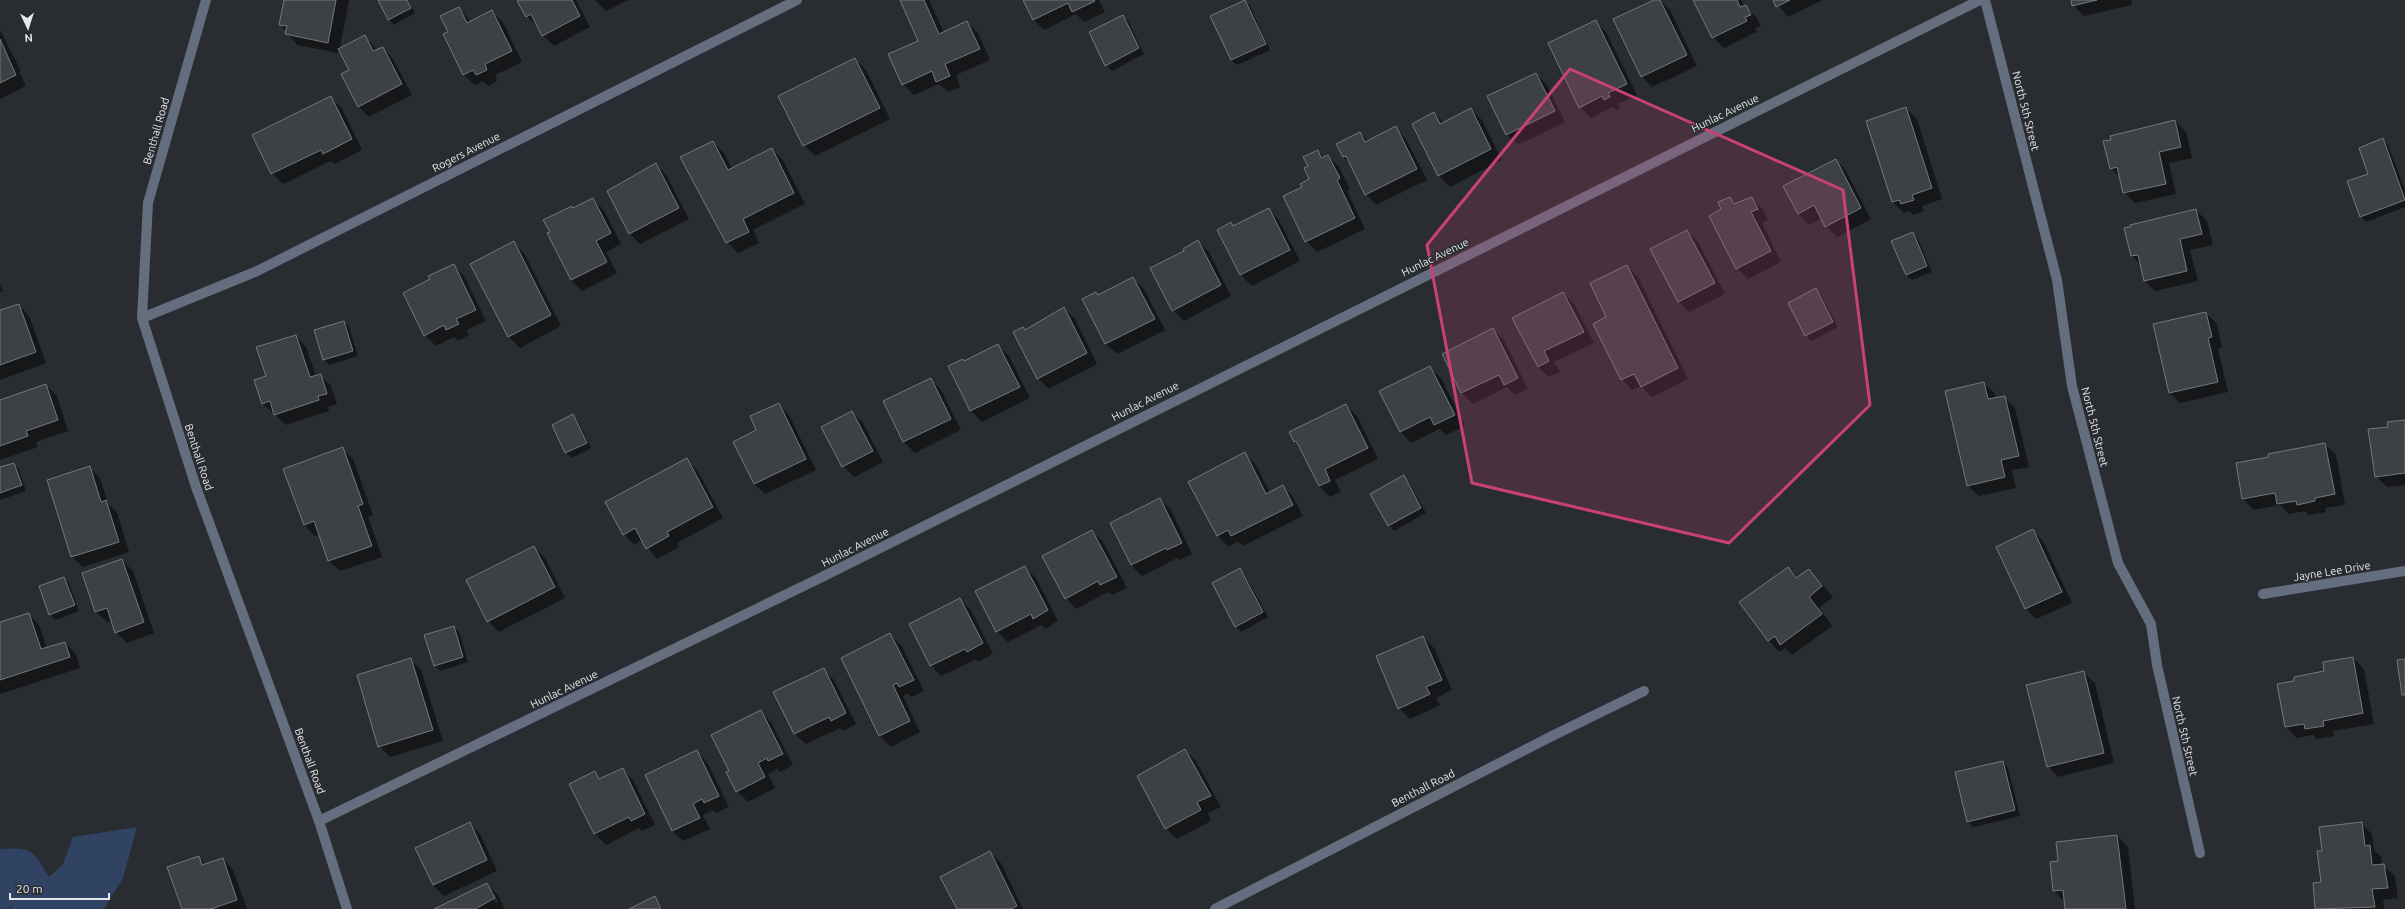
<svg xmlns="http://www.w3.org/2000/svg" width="2405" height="909" viewBox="0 0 2405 909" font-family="Ubuntu,sans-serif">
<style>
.green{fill:#314363}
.shadow{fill:#0007;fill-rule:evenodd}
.building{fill:#3d4045;stroke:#75787e}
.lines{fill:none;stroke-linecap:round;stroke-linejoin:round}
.minor{stroke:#646e7f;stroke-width:10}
.marked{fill:#c94178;fill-opacity:0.2;stroke:#c94178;stroke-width:3;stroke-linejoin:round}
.labels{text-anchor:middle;stroke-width:3;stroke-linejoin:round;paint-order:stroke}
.street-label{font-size:11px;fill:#e5e7eb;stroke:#292c30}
</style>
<rect width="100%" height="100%" fill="#292c30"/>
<path class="green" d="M137 827 123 878 104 909H10L14 904 8 909H0V849C32 847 33 850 49 877L63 864 73 837Z"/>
<g class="shadow">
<polygon points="285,0 349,0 339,53 297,45 280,24"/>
<polygon points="379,0 408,0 415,13 394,25 389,19"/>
<polygon points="521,0 576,0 590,27 554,46 543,35 539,27 527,17 518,1"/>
<polygon points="595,0 629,0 606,11"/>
<polygon points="902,0 929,0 944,33 967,22 978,33 990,60 956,75 960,87 948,92 939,84 914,95 903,84 919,41"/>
<polygon points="1024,0 1099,0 1105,12 1084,22 1076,14 1044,30 1033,19"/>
<polygon points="1656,0 1660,0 1670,10 1697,66 1652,87 1641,76"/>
<polygon points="1694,0 1741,0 1744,6 1756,17 1761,26 1755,28 1757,32 1724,48 1713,37"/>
<polygon points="1774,0 1823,0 1788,17"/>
<polygon points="2072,0 2131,0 2132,5 2084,16 2073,5"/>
<polygon points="1245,1 1250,6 1270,50 1237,65 1231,60 1211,16"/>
<polygon points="459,8 471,22 492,12 503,22 522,62 495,75 497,81 488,86 483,81 475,85 464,75 444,35 449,32"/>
<polygon points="1122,16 1128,21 1144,54 1112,71 1106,65 1090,33"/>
<polygon points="1595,21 1606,32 1637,95 1618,104 1620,108 1616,110 1612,107 1591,118 1580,107"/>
<polygon points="0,30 21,71 19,72 26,86 0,99"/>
<polygon points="365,36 377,50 383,48 393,59 412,95 369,117 358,106 350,70"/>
<polygon points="855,59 866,70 890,119 815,156 804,145"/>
<polygon points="1536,74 1547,85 1565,122 1518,145 1507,135 1488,97"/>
<polygon points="331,98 342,108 362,150 335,164 331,161 283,184 272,173"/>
<polygon points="1906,108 1917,119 1942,199 1922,206 1924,211 1913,215 1909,211 1904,213 1893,202"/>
<polygon points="1471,109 1482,120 1502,160 1450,187 1439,176 1413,124 1434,113 1444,123"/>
<polygon points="2175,121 2186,132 2192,158 2169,163 2176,194 2135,203 2124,192 2121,179 2111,168"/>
<polygon points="1395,128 1406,139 1427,180 1376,205 1366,194 1351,164 1343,157 1360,133 1368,141"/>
<polygon points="2383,139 2388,145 2405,190 2405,207 2366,222 2361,216 2369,174"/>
<polygon points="713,142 724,153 732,169 772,149 783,160 805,204 753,230 759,243 738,253 727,242"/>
<polygon points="1317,151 1324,158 1328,156 1339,167 1350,189 1347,191 1365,229 1317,252 1306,241 1303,187 1311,180 1309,167"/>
<polygon points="1836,160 1846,171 1871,219 1837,237 1826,226 1822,218 1809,225 1799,214 1784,187"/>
<polygon points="656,164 666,175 689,219 640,244 629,233 631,177"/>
<polygon points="1729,198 1736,204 1752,198 1763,209 1768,220 1762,223 1781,262 1748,279 1737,268 1723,210"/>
<polygon points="593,199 604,210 621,244 606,252 617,273 582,291 571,280 551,232 574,209"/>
<polygon points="1269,210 1279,220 1300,261 1252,286 1241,275 1218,230 1231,223 1235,227"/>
<polygon points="2196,210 2207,221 2213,245 2190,250 2198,281 2155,291 2144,280 2141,265 2132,256 2126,229"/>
<polygon points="1687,231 1698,242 1725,294 1689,312 1678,301"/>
<polygon points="1913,233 1918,239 1932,272 1912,280 1906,275 1892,242"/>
<polygon points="513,242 524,253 561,326 520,348 509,337 471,264"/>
<polygon points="1198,242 1209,252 1231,296 1184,321 1173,310 1185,252"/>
<polygon points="453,265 464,276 486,321 466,330 469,335 458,341 454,337 436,346 425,335 431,280"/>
<polygon points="1627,266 1638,277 1688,379 1652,397 1641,386 1632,390 1622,379 1608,317"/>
<polygon points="1133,278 1144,289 1165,330 1117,354 1106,344 1099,296"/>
<polygon points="0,284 3,291 0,292"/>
<polygon points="1816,290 1821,295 1838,327 1811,341 1806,336 1789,303"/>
<polygon points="1563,293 1574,304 1594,343 1554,362 1560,372 1549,377 1538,367"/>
<polygon points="19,305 29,316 46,363 0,380 0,311"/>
<polygon points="1064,308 1075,319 1097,364 1049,389 1038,378 1026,331"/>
<polygon points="2206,313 2217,324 2222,348 2218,349 2228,392 2180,403 2169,392"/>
<polygon points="344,322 349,327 358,356 329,365 324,359"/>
<polygon points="1493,329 1504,340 1528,389 1515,395 1507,387 1473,404 1462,393 1443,354"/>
<polygon points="296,336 306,347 316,376 320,375 331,386 337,404 328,407 329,411 286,425 262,403 267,376"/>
<polygon points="998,346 1009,356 1030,398 982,422 971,411 949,367 965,362"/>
<polygon points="1430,368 1441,378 1465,426 1446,435 1439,429 1411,443 1401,432 1381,392"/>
<polygon points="931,379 941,390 961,430 915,453 904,442 884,402"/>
<polygon points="1984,383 1995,394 1996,399 2004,397 2015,408 2029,467 2012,470 2016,488 1979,496 1968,486"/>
<polygon points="46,385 57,396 68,431 36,442 38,447 0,460 0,401"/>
<polygon points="778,404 789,415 816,470 765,494 754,484"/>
<polygon points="1346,405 1357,416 1378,459 1335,480 1341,492 1330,497 1319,486 1290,432"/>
<polygon points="852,412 863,423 883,462 854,477 843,466"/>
<polygon points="573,415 578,421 591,448 572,458 566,453 553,425"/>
<polygon points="2405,421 2405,485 2387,487 2376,476 2389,428"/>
<polygon points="2325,445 2336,455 2345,505 2325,508 2326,512 2308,515 2305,511 2289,514 2280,505 2254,510 2243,499 2237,464"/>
<polygon points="342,449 353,459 373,515 368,517 382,557 340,571 329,561 320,534 315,536 304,525 285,469"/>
<polygon points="1245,454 1256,465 1270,493 1283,486 1293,497 1303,516 1243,546 1238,541 1228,547 1218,536 1190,482"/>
<polygon points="686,459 697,470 723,518 677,543 679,547 657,559 642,540 634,545 624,534"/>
<polygon points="13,464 19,469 26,491 0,500 0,468"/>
<polygon points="89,467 100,478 108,504 117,512 129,552 83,567 72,557"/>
<polygon points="1404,477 1409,482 1426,513 1394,531 1389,525"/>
<polygon points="1160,499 1171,510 1192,554 1179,560 1177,558 1142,576 1131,565 1111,523"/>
<polygon points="1092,531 1103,542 1127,588 1112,595 1108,592 1076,609 1066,598"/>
<polygon points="2032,531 2043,541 2072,603 2036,619 2025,608"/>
<polygon points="534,547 545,558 565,598 499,632 488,621"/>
<polygon points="122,560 133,571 154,633 127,643 116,632 112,621 107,622 96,612"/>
<polygon points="1025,567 1036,578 1058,621 1045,629 1041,625 1008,642 997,631"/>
<polygon points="1788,568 1798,578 1809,570 1833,597 1819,608 1832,626 1792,655 1785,648 1779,652 1769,641 1740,602"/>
<polygon points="1240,570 1245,575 1268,617 1241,632 1236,626"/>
<polygon points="64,578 69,583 79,611 55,620 50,614"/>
<polygon points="960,599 971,610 993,654 978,662 976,659 941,676 931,665"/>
<polygon points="28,614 39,625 47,648 65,643 76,654 80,668 0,694 0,619 1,623"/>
<polygon points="454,627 459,632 468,662 440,671 435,665"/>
<polygon points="890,635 901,645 924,691 911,697 908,694 903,696 920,732 891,747 880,736 842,658"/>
<polygon points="1423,637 1434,648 1452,690 1436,698 1440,705 1410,719 1399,708"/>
<polygon points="2353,658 2364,669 2374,724 2333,731 2334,736 2317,739 2312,735 2297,738 2286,727 2296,682 2325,672"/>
<polygon points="410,659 421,670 443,741 390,757 379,746"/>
<polygon points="823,669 834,680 856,724 843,731 840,728 806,744 795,734"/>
<polygon points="2084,673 2095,683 2114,763 2058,777 2048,766"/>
<polygon points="760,711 771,722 793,765 780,772 777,769 768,774 775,788 748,802 737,791 730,772"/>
<polygon points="1185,750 1196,761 1221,807 1208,813 1211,821 1177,839 1166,828"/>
<polygon points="697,752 707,762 729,807 716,813 713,810 703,815 710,829 683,841 672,831"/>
<polygon points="2003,762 2008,768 2020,816 1973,827 1968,822"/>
<polygon points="622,769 633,780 655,825 642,831 639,828 606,845 595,834 570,784 595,772 601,779"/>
<polygon points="469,823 480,834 497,871 444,896 433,885"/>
<polygon points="2361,823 2372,834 2374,850 2381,857 2382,865 2395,876 2398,898 2383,900 2384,909 2316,909 2314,884 2322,883"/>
<polygon points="2117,836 2128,847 2135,909 2066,909 2065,902 2054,891 2060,862"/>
<polygon points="990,852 1001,863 1023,909 958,909"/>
<polygon points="199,857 206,865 223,859 233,870 247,909 183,909"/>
<path d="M487 884 498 895 505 909H436ZM492 895H495L498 902 496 903Z"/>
<polygon points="654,897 663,909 631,909"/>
</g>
<g class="building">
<polygon points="284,0 336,0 328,43 285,34 287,26 279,25"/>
<polygon points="378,0 407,0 411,8 388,20"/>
<polygon points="519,0 572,0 580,16 542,36 531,14 526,17 517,1"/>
<polygon points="900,0 924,0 939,34 967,21 980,49 945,64 950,76 936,82 932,71 902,85 888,54 918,41"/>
<polygon points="1023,0 1094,0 1095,1 1072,12 1068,3 1033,20"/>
<polygon points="1245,0 1266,44 1231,60 1210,16"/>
<polygon points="1654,0 1660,0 1687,55 1641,77 1613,19"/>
<polygon points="1693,0 1737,0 1740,7 1746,5 1751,15 1745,17 1747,21 1712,38"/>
<polygon points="1773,0 1790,0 1776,7"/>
<polygon points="2071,0 2097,0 2072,6"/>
<polygon points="459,7 467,23 492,10 512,51 485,64 487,70 476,75 473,70 463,75 443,34 448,32 440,16"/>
<polygon points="1123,15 1139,48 1105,66 1089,32"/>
<polygon points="1596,20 1627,84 1608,93 1610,97 1604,100 1602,96 1579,108 1548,43"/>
<polygon points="365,35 373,51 383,47 402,84 358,107 341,74 349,70 338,49"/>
<polygon points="0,39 16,75 0,83"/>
<polygon points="855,58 880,108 803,146 778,96"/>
<polygon points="1536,73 1555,111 1506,135 1487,96"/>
<polygon points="331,96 352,139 323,154 321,150 271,174 252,135"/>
<polygon points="1906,107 1932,188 1912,195 1914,200 1901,204 1899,200 1892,202 1866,121"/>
<polygon points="1471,108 1491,149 1438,176 1412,124 1434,112 1440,124"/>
<polygon points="2175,120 2181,147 2159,152 2166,184 2123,193 2117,167 2110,169 2103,141 2111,140 2110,136"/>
<polygon points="1396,126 1417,169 1365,195 1346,156 1343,157 1336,144 1360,132 1365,142"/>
<polygon points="2383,138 2405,200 2360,217 2347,181 2368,174 2359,148"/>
<polygon points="713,141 728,170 772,148 794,193 743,219 749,232 726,243 680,157"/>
<polygon points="1318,150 1321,158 1328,155 1340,178 1337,180 1355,218 1305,242 1283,196 1302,187 1300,184 1309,179 1304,168 1308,166 1303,157"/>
<polygon points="1836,159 1861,208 1825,227 1814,205 1798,214 1783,186"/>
<polygon points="656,163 679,208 629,234 607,191"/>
<polygon points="1730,197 1734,204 1752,197 1758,209 1751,212 1771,251 1736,269 1709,216 1721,209 1718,202"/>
<polygon points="593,198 611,233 596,241 607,262 571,280 547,233 550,232 543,220 572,206 573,208"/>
<polygon points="1269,208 1290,250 1240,275 1217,230 1231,222 1233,226"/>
<polygon points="2196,209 2202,234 2180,239 2187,271 2144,281 2138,255 2131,256 2124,228 2130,227 2130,225"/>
<polygon points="1687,230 1715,283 1678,302 1650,249"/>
<polygon points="1913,232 1927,266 1906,275 1891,241"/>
<polygon points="1198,240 1221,285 1172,311 1150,268 1184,251 1183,249"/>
<polygon points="514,241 551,315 508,337 470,264"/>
<polygon points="454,264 476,310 456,319 459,324 446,330 444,325 424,336 403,293 430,279 428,276"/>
<polygon points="1627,265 1678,368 1641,387 1634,374 1621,380 1593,324 1606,317 1590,283"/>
<polygon points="1133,277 1155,319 1105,344 1082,299 1096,292 1098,295"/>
<polygon points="1816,288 1833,322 1805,336 1788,303"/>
<polygon points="1563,292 1584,332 1544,351 1549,361 1538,367 1512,318"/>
<polygon points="19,304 36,352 0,365 0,310"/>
<polygon points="1064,307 1087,353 1037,379 1013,332 1023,327 1025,330"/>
<polygon points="2206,312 2212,337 2208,338 2218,382 2169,393 2153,324"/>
<polygon points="344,321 353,351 323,360 314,330"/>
<polygon points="1493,328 1518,378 1504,385 1499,375 1461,393 1442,354"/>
<polygon points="296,335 310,377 321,374 327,394 318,396 319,400 274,415 270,401 262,404 254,380 266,376 256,347"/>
<polygon points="998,344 1020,387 970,411 948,366 963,359 964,361"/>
<polygon points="1430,366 1455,415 1434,425 1430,417 1400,432 1379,391"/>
<polygon points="931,378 951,419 903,442 883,401"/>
<polygon points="1984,382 1988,399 2005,396 2019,456 2001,460 2005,477 1967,486 1945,391"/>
<polygon points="46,384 58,420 26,431 28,436 0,446 0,400"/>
<polygon points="779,403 806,459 754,484 733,442 756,430 750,416"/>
<polygon points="1346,404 1368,448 1325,469 1330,481 1319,486 1296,441 1294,442 1289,432"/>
<polygon points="852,411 873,451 842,467 821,427"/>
<polygon points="573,414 587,443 565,453 552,425"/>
<polygon points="2405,420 2405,473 2375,477 2368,429 2388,427 2387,422"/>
<polygon points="2325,443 2335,494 2315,498 2315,501 2297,505 2296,501 2277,504 2275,493 2242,499 2236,463 2269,457 2268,454"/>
<polygon points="343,447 363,504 358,506 372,546 328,561 314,521 304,525 283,469"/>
<polygon points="1245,452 1266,494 1283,485 1293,505 1231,536 1228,530 1217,536 1188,482"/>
<polygon points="687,458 713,507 667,532 669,536 646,549 635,528 623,535 605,502"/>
<polygon points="14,463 22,485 0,493 0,467"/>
<polygon points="90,466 101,502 106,500 119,542 71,557 47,480"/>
<polygon points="1404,475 1421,508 1388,526 1370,494"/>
<polygon points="1160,498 1182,543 1167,550 1166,548 1131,565 1110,523"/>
<polygon points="2033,529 2062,592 2025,609 1996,547"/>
<polygon points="1092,530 1117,577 1100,585 1098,581 1065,599 1042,556"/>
<polygon points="534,546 555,587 487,622 466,580"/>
<polygon points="122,559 144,622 115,633 107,608 95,612 82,573"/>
<polygon points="1025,566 1048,610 1033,619 1031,614 996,632 975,591"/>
<polygon points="1788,567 1796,578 1809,569 1822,586 1809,597 1822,614 1780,645 1775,636 1768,641 1739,602"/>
<polygon points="1240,568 1263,612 1235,627 1212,583"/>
<polygon points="64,577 75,605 49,615 39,586"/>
<polygon points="960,598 983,643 967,652 965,649 930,666 909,624"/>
<polygon points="29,613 41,649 65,642 70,657 0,680 0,622"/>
<polygon points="454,626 463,657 434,666 424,635"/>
<polygon points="890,633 914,680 899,687 897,683 893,685 910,721 879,736 841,658"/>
<polygon points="1423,636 1442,680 1426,687 1430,694 1398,709 1376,656"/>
<polygon points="2353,657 2363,713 2323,721 2324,726 2305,729 2304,724 2285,727 2277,684 2294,681 2294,677 2324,671 2323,662"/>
<polygon points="411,658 433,730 378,747 357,675"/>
<polygon points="2405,659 2405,695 2402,695 2397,660"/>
<polygon points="824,668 846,713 831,721 829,717 794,734 773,692"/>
<polygon points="2084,671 2104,753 2047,767 2026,685"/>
<polygon points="761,710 783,754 768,761 767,758 758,763 765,777 736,792 726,772 729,771 711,735"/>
<polygon points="1185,749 1211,796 1197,802 1201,810 1165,829 1137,776"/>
<polygon points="697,750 719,796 704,803 702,799 693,804 700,818 672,831 645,775"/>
<polygon points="2003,761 2015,810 1967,822 1955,772"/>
<polygon points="623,768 645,814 631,821 629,817 594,834 569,784 595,771 599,779"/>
<polygon points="470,822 487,860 433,885 415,848"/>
<polygon points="2362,822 2365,846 2370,845 2372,865 2384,864 2388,888 2372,889 2375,907 2315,909 2313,883 2321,882 2317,851 2322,851 2319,827"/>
<polygon points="2117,835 2126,909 2065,909 2063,890 2053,891 2050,862 2058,861 2056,842"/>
<polygon points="990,851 1017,906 1011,909 957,909 940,877"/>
<polygon points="199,856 202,865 223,858 237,900 211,909 182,909 167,867"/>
<polygon points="487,883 495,898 475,909 434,909"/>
<polygon points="655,896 661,909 629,909"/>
</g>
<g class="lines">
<g class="minor">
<polyline points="206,0 148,203 142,318 196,487 319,821 347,909"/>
<polyline points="1985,0 2057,280 2072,386 2118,563 2151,624 2157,665 2200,853"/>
<polyline points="142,318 255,272 797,0"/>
<polyline points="2263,594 2405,571"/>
<polyline points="319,821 818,579 1980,0"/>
<polyline points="1215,909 1552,736 1644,691"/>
</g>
</g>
<path class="marked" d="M1570 69 1843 190 1870 405 1729 543 1472 483 1427 245Z"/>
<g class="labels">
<g class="street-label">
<text transform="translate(2026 111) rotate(76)" y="4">North 5th Street</text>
<text transform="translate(1725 113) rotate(-26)" y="4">Hunlac Avenue</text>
<text transform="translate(156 131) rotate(-74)" y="4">Benthall Road</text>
<text transform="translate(466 152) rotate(-27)" y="4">Rogers Avenue</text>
<text transform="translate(1435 257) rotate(-26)" y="4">Hunlac Avenue</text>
<text transform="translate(1145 401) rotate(-27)" y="4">Hunlac Avenue</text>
<text transform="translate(2095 427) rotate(76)" y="4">North 5th Street</text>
<text transform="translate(199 457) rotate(72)" y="4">Benthall Road</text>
<text transform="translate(855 547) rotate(-27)" y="4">Hunlac Avenue</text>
<text transform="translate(2332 571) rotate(-9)" y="4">Jayne Lee Drive</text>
<text transform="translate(564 689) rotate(-26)" y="4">Hunlac Avenue</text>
<text transform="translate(2185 736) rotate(77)" y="4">North 5th Street</text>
<text transform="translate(310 761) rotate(70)" y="4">Benthall Road</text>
<text transform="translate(1423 788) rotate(-27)" y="4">Benthall Road</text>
</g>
</g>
<g transform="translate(28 28) rotate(176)" stroke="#292c30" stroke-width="3" paint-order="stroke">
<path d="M0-3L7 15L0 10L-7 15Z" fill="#e5e7eb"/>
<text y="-6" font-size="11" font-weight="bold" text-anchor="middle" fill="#e5e7eb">N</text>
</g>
<path d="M10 893v6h99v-6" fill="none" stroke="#e5e7eb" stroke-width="2"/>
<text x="16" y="893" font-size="12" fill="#e5e7eb" stroke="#292c30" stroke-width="3" paint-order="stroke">20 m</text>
</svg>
